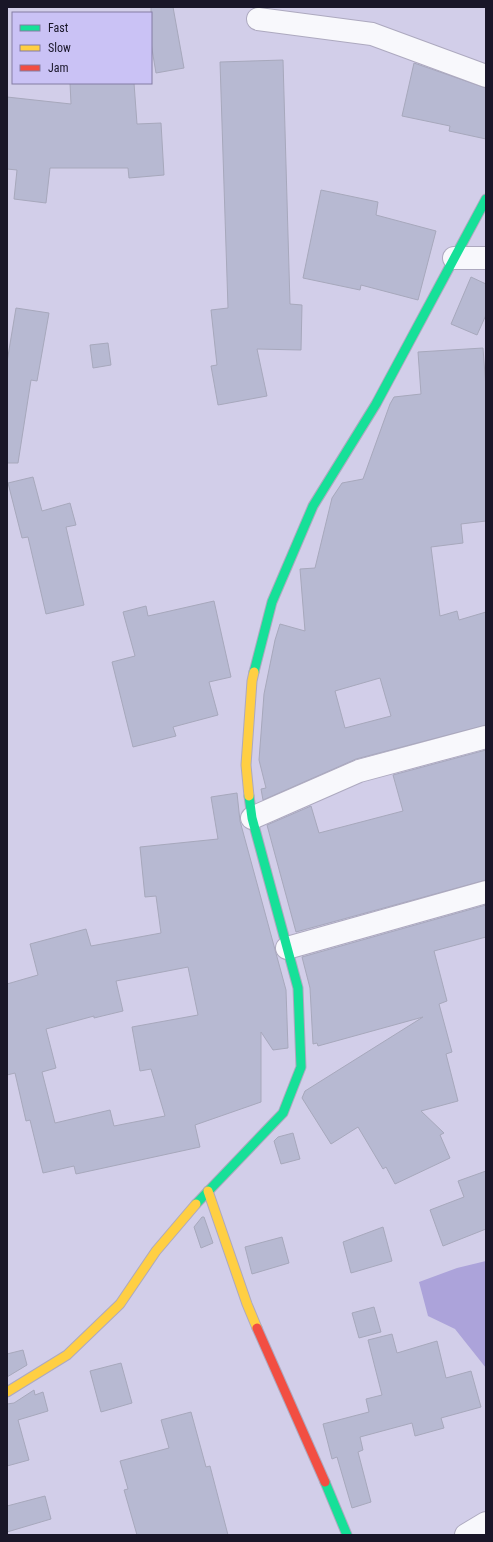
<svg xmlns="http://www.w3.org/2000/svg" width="493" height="1542" viewBox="0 0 493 1542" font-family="'Roboto Condensed',sans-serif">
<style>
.water{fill:#aca3da}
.building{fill:#b7b9d2;stroke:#a7a8bc;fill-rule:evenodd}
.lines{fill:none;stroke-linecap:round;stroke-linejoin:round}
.street-casing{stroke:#ada9bf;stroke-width:24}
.fast-casing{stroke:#ada9bf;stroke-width:11}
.slow-casing{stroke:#ada9bf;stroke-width:11}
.jam-casing{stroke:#ada9bf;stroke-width:11}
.street{stroke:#f8f8fc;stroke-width:22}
.fast{stroke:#16e098;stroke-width:9}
.slow{stroke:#ffcf43;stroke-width:9}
.jam{stroke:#f24e42;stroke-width:9}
</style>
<rect width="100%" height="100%" fill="#d2cee9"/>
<polygon class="water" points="486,1261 486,1368 455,1329 428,1316 419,1282 457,1268"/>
<g class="building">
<polygon points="151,7 173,7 184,68 156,73 151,43"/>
<polygon points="283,60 290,304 302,305 301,350 257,349 267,396 218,405 211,366 217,365 211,310 228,308 220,62"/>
<polygon points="414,63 486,88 486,139 449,131 450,126 402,116"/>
<polygon points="70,83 134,83 137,124 161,123 164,175 129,178 128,168 50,168 46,203 14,199 17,170 7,169 7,97 71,104"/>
<polygon points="321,190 378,202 376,215 436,231 418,300 361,285 360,290 303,278"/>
<polygon points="471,277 486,284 486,315 477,335 451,324"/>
<polygon points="16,308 49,313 37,381 31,380 18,463 7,463 7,362"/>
<polygon points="108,343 111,365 93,368 90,345"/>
<path d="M483 348 486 388V521L461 524 463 543 431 547 440 616 457 611 459 620 486 612V725L356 759 263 800 261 789 266 788 259 760 264 694 275 640 280 624 305 631 300 569 315 568 332 498 342 483 363 479 390 404 394 397 421 394 418 352ZM380 678 391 716 345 728 335 691Z"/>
<polygon points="33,477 42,511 70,503 76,525 66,527 84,605 46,614 28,537 22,538 8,483"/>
<polygon points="214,601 231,677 209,682 218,715 173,727 176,736 133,747 112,662 135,656 123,612 146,606 148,616"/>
<polygon points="486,750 486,880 296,932 267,825 311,806 319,833 403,811 393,775"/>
<path d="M237 793 240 821 286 990 288 1048 273 1050 261 1032V1102L195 1125 200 1147 76 1174 74 1166 43 1173 30 1120 26 1121 15 1073 7 1075V984L38 975 30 944 86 929 91 946 161 933 156 896 145 897 140 847 218 839 211 797ZM188 967 198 1015 132 1027 140 1071 151 1069 165 1116 114 1126 110 1110 55 1123 42 1072 56 1068 46 1029 94 1016V1018L123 1011 116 981Z"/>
<polygon points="486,905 486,937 434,951 447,1001 439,1004 452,1052 446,1054 458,1101 421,1111 444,1133 440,1135 450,1158 395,1184 386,1167 383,1169 358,1127 331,1144 302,1098 305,1091 423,1017 318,1046 317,1043 313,1044 310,988 302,957"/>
<polygon points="293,1133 300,1159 281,1164 274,1141 278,1137"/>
<polygon points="486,1171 486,1229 443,1246 430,1210 464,1197 458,1181"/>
<polygon points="202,1217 204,1217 213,1243 201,1248 194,1227"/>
<polygon points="383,1227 392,1261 351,1273 343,1242"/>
<polygon points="282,1237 289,1263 252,1274 245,1247"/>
<polygon points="374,1307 381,1332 359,1338 352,1313"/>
<polygon points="392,1334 397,1353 437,1341 446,1378 471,1371 481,1407 441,1418 444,1428 415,1436 412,1423 360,1437 363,1450 358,1452 371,1502 352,1508 337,1457 332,1459 323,1424 369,1412 366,1399 382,1395 368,1340"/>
<polygon points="23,1350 27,1365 7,1377 7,1354"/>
<polygon points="121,1363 132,1403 101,1412 90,1371"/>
<polygon points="34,1390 35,1395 43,1392 48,1411 18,1420 29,1460 7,1466 7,1404 14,1403"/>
<polygon points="191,1412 206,1467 210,1466 228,1535 137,1535 124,1490 128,1489 120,1461 169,1448 161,1420"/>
<polygon points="45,1496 51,1519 7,1532 7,1506"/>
</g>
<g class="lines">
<g class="street-casing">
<g id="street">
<polyline points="258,19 372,34 486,76"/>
<polyline points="454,258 486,258"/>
<polyline points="252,818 359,771 486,737"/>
<polyline points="287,948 486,892"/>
<polyline points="466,1535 486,1523"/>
</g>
</g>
<g class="fast-casing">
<g id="fast">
<polyline points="254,672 272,602 313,506 376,404 486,199"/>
<polyline points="196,1204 283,1113 301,1067 298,988 252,818 249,796"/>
<polyline points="325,1482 347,1535"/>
</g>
</g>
<g class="slow-casing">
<g id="slow">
<polyline points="249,796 246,765 252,681 254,672"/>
<polyline points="208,1191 247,1304 257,1328"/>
<polyline points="7,1392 67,1355 120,1304 156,1251 196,1204"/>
</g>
</g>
<g class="jam-casing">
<polyline id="jam" points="257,1328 325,1482"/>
</g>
<use href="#street" class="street"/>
<use href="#fast" class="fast"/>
<use href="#slow" class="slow"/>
<use href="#jam" class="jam"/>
</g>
<rect width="493" height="1542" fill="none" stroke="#191628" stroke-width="16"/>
<rect x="12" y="12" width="140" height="72" fill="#cac2f5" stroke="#837da3"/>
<rect x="20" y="25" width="20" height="6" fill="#16e098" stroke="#837da3"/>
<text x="48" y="32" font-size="12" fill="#191628">Fast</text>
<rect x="20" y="45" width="20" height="6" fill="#ffcf43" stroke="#837da3"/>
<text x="48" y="52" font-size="12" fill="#191628">Slow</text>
<rect x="20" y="65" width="20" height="6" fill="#f24e42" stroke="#837da3"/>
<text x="48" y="72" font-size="12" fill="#191628">Jam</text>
</svg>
